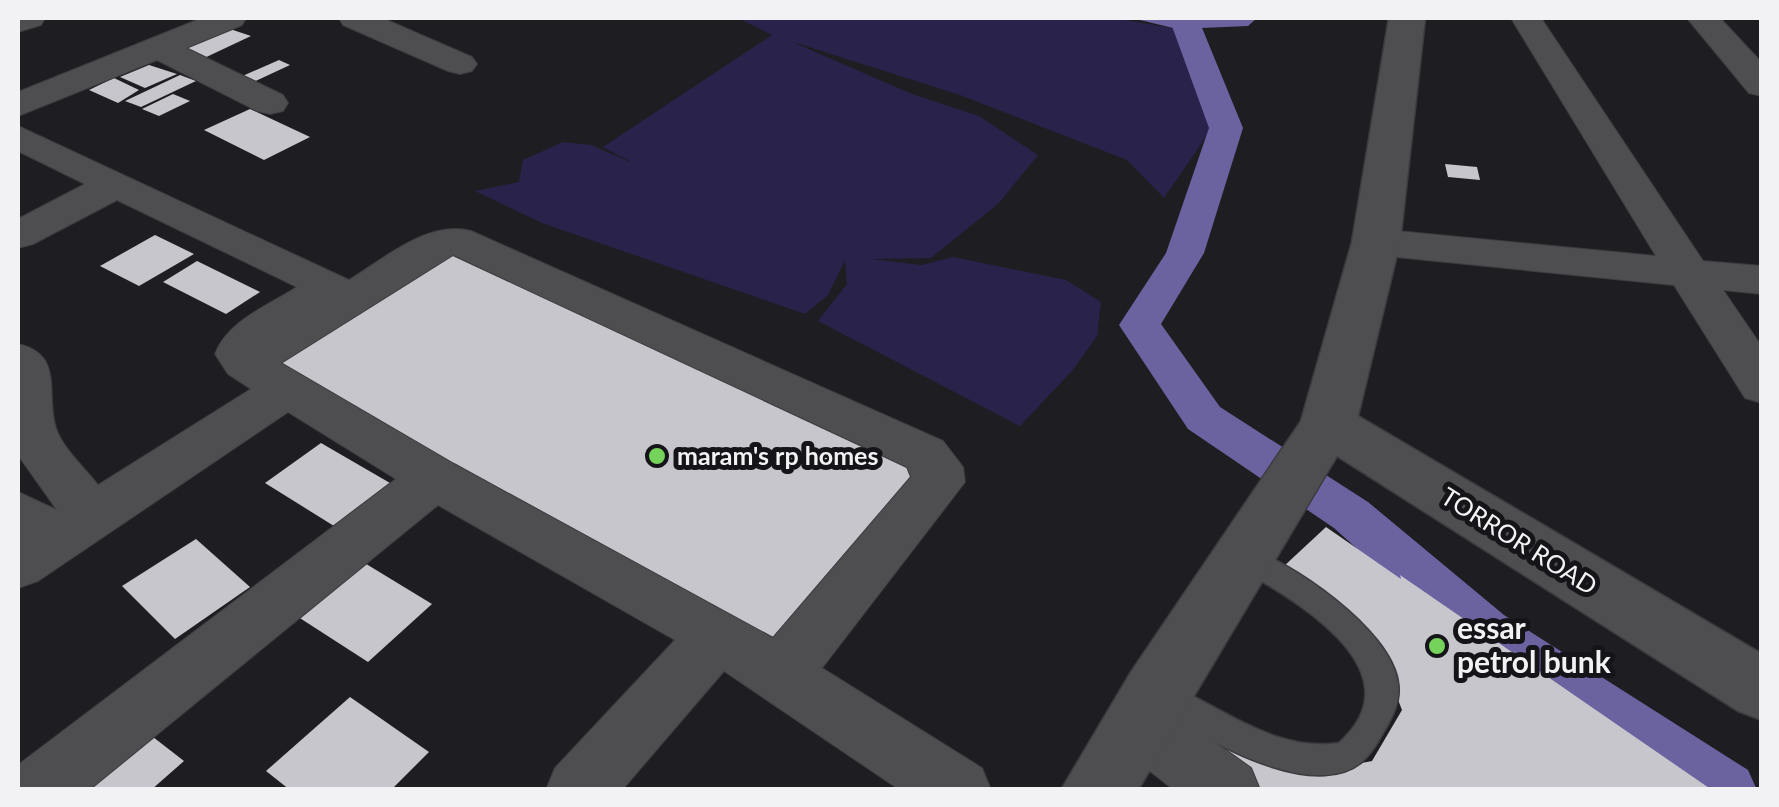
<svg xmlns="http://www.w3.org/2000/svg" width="1779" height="807" viewBox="0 0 1779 807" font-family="Lato,sans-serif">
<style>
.green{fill:#29224a}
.water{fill:#6b62a0}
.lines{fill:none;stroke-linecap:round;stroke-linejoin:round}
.canal{fill:#6b62a0;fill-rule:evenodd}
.building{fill:#c6c6cc}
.service-casing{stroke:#3c3c40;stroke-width:3}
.minor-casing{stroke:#3c3c40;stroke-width:2}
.tertiary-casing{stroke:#3c3c40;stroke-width:3}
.service{fill:#4e4e51;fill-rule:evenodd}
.minor{fill:#4e4e51;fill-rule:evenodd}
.tertiary{fill:#4e4e51;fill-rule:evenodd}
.poi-dot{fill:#75d25b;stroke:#151519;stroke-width:4}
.labels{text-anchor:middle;stroke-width:10;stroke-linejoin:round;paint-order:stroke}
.poi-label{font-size:25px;font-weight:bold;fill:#f2f2f5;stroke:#151519;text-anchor:start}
.street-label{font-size:25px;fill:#f2f2f5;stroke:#151519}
.near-poi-label{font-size:30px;font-weight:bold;fill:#f2f2f5;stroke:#151519;text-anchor:start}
</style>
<rect width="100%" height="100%" fill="#1e1e22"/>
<polygon class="green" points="738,18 1114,18 1177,29 1221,115 1164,198 1127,160 960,95 790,41 912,94 979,116 1038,155 999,203 931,258 871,259 922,265 953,257 1066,280 1101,302 1097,336 1072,371 1020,426 818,321 847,284 845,260 828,295 805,314 542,223 475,191 519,182 523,160 563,142 591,145 635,164 603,147 772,35"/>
<polygon class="water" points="1132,18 1257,18 1248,26 1177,29"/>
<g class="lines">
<polygon class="canal" points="1169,18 1198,18 1243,128 1204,253 1161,324 1220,407 1368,502 1504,615 1748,770 1757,790 1676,790 1466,647 1334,528 1188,429 1119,325 1166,253 1209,128"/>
</g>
<g class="building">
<polygon points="221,26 251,36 200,60 171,49"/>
<polygon points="279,60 290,65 249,84 238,78"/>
<polygon points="149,65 177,74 145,88 120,77"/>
<polygon points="180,75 196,81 141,107 125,101"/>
<polygon points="114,78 139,90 118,103 89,90"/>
<polygon points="173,94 190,101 159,116 142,109"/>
<polygon points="250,109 310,137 264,160 204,130"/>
<polygon points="1445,164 1477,167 1480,180 1448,177"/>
<polygon points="155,235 194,254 139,286 100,266"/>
<polygon points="450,246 857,433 922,478 795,661 245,363"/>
<polygon points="197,261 260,292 226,314 163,282"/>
<polygon points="321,443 390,483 334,526 265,483"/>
<polygon points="1326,527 1401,579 1400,575 1712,790 1246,790 1188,722 1316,772 1372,761 1402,710 1383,661 1283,567"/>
<polygon points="196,539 250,587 175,639 122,586"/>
<polygon points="358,559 432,604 368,662 292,613"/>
<polygon points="350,697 429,752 391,790 290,790 266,771"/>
<polygon points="144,730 184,761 151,790 72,790"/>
</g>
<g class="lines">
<g class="service-casing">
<path id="service" d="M1241 545C1289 560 1391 629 1398 683 1401 701 1392 718 1383 733 1369 759 1356 773 1325 775 1268 778 1196 732 1148 705L1143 695 1148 685 1159 681C1219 703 1271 753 1339 743 1422 669 1288 595 1231 564L1227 556 1231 548Z"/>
</g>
<g class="minor-casing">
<g id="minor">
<polygon points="18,18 45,18 41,25 18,32"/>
<polygon points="202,18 246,18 242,25 186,48 283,95 288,103 283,111 270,114 257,111 157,60 18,116 18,92"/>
<polygon points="339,18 382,18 472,57 477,64 472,71 460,74 448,71 343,25"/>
<polygon points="1511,18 1541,18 1703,261 1762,266 1762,294 1723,290 1762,347 1762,403 1745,398 1674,285 1376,255 1361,251 1355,242 1361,233 1376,229 1656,256"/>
<polygon points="1687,18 1720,18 1762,63 1762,96 1749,93"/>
<path d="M18 126 349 280C385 258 428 220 471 231L943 441 963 467 965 482 822 668 982 768 991 790H900L724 671 622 790H546L555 768 675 640 438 505 89 790H18V765L396 479 288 412 38 581 18 588V492L57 510 18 455V344C65 355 45 393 56 428 62 448 86 469 98 485L251 389 228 374 215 354C227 321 269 305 297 287L117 200 33 244 18 248V219L85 184 18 151ZM453 255 907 467 911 477 773 638 454 464 281 363Z"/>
<polygon points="1137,694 1160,703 1251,768 1260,790 1174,790 1114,743 1105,723 1114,703"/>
</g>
</g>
<g class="tertiary-casing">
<polygon id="tertiary" points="1389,18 1425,18 1400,242 1358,416 1762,654 1762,720 1738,711 1337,456 1138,790 1061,790 1131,672 1301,421 1352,242"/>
</g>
<use href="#service" class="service"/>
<use href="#minor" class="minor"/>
<use href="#tertiary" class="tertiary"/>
</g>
<g class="poi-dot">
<circle cx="657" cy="456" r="10"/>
<circle cx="1437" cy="646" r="10"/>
</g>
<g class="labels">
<g class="poi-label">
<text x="677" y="465">maram's rp homes</text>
</g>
<g class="street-label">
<text transform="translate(1519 541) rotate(32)" y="9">TORROR ROAD</text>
</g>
<g class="near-poi-label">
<text x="1457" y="639">essar<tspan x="1457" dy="34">petrol bunk</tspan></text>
</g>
</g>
<rect width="1779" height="807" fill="none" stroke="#f2f2f5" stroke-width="40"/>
</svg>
